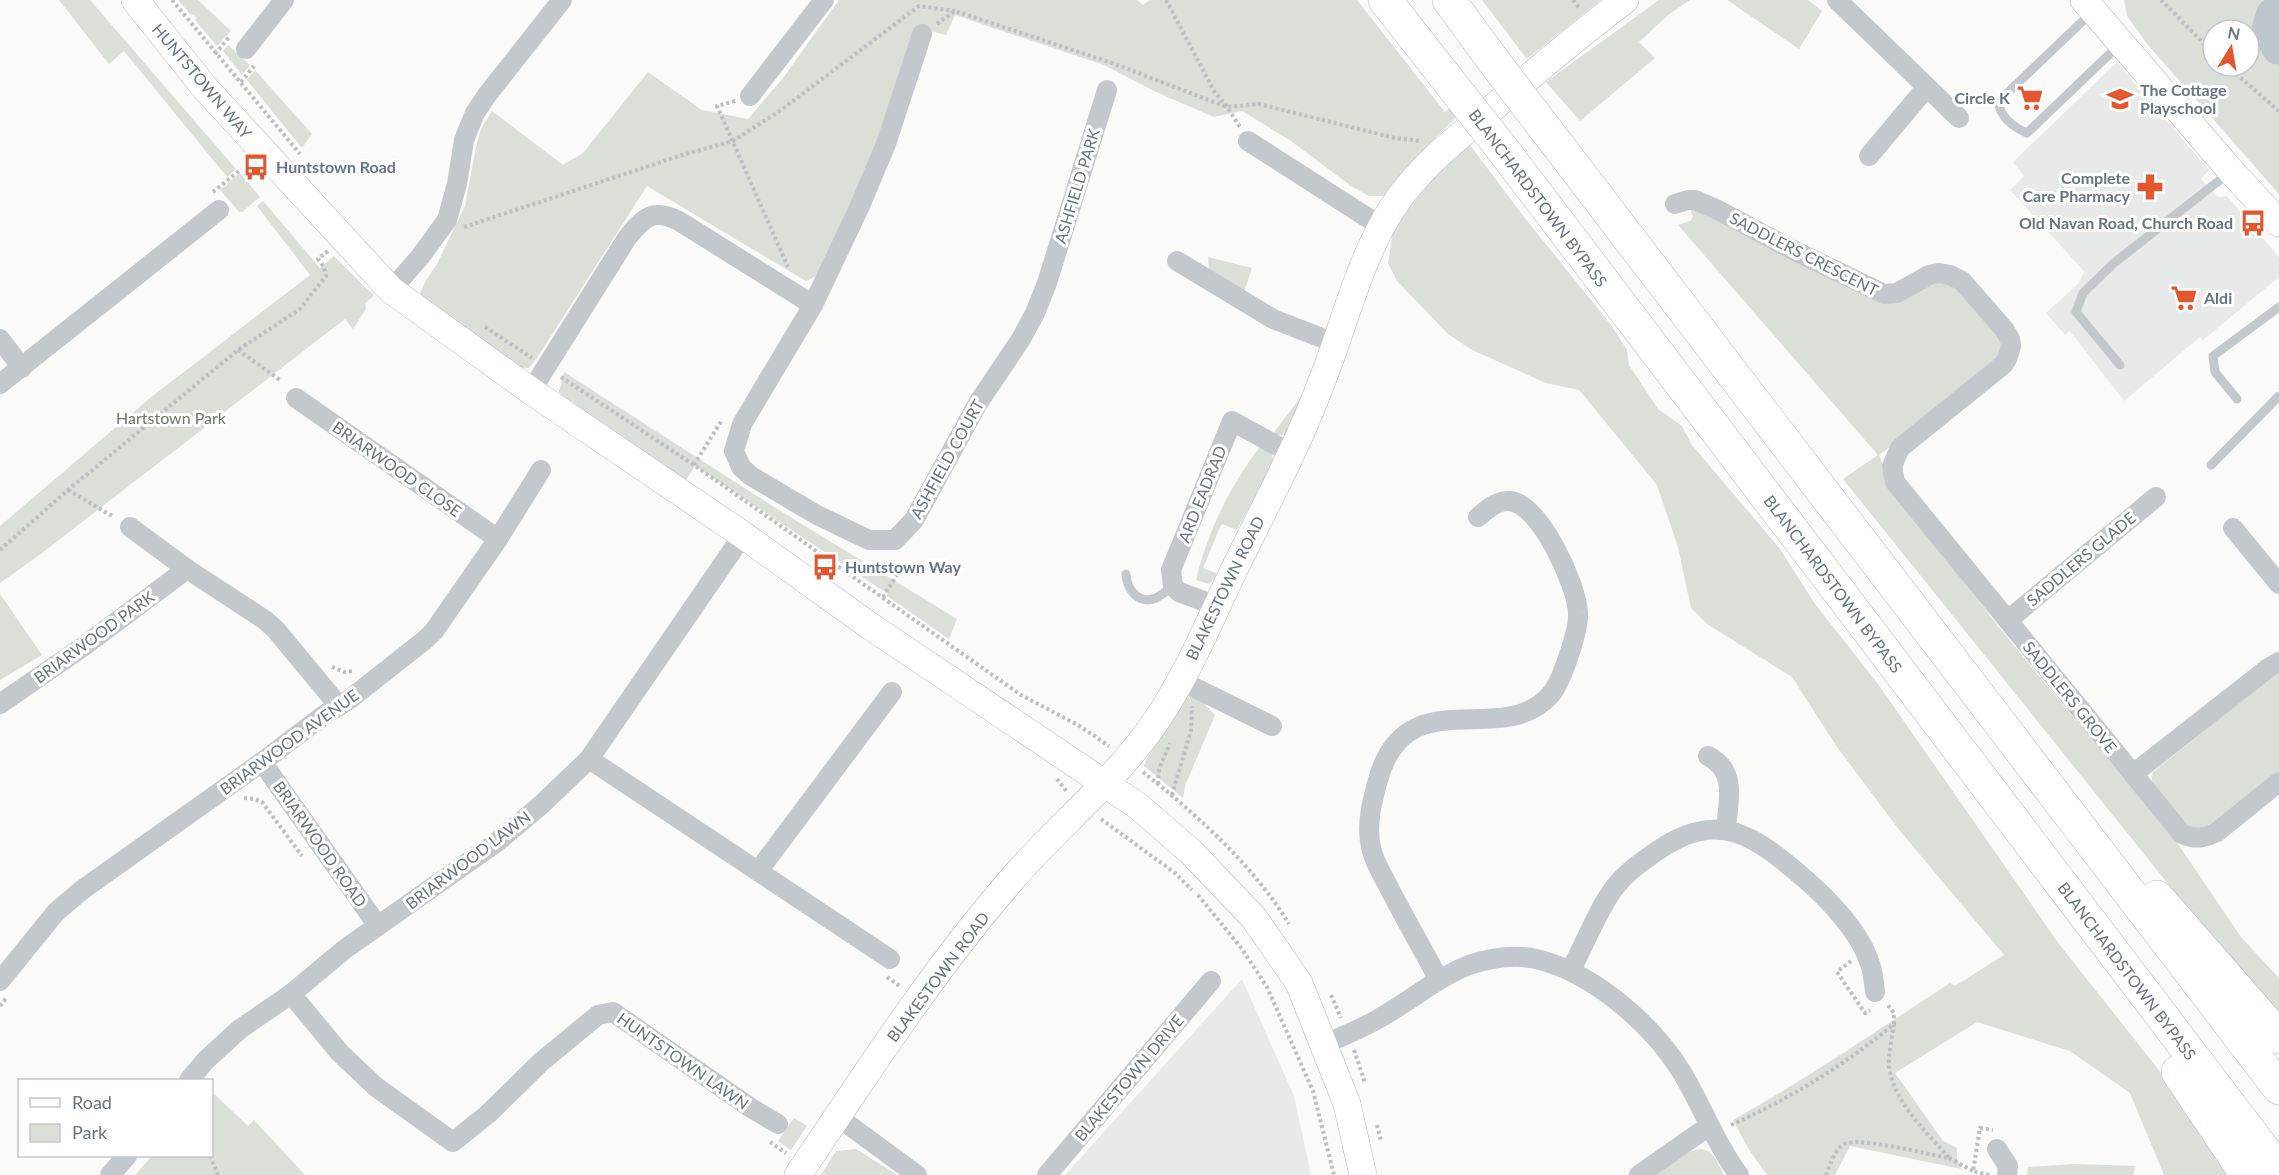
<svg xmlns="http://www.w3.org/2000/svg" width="2279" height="1175" viewBox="0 0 2279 1175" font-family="Lato,sans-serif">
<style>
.built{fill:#e8e9e9}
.green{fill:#dadfd7;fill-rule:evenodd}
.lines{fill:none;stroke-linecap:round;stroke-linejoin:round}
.river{stroke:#bbc7cb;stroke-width:34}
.secondary-casing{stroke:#b3babf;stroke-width:28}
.highway-casing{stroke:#b4b9bd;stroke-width:34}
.path{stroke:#bbbfc2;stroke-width:4;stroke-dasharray:3 3;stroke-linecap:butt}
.lane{stroke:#c3c8cc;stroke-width:9}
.street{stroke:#c3c8cc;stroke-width:20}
.secondary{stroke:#fff;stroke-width:27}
.highway{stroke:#fff;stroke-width:33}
.highway-bridge-casing{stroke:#b4b9bd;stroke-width:34;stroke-linecap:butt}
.highway-bridge{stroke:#fff;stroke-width:33}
.labels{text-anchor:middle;stroke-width:6;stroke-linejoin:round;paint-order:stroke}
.street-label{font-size:16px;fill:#657683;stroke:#fff}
.poi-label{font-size:16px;font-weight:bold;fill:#657683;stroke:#fff;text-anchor:start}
.park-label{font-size:16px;fill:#687a64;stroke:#fff}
</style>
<rect width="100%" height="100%" fill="#fafaf8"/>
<g class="built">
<polygon points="2117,62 2209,170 2201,179 2218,197 2227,196 2279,257 2279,277 2203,340 2200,337 2124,401 2070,331 2065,335 2046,313 2079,283 2084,272 2082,269 2010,190 2024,176 2013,162"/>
<polygon points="1242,979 1294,1096 1311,1175 1065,1175"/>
</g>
<g class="green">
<polygon points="59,0 90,0 236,169 227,177 124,51 109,64"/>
<polygon points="178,0 198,0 231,31 218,45 216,45 195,20 197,18 193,14 191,15"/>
<polygon points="839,0 1137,0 1143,5 1150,0 1357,0 1445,112 1449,109 1456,117 1424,150 1386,196 1369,196 1351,186 1291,141 1242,111 1214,117 1156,92 1104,65 955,15 946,35 923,29 874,163 816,276 806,281 647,186 537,358 529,368 518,368 423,300 420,294 425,282 437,264 465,206 476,147 481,129 492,111 563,165 583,153 648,72 702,110 748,119 783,78"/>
<polygon points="1482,0 1601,0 1527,59"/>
<polygon points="1659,0 1690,0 1668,15 1639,42 1655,58 1580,121 1546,82"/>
<polygon points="1727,0 1808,0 1822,11 1799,49"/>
<path d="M2124 0H2279V194L2148 45 2127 16ZM2213 30H2249V66H2213Z"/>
<polygon points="228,45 250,65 242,75 223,51"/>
<polygon points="255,70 312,134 302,148 247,80"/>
<path d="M1467 141 1524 217 1611 325 1627 350 1629 365 1658 409 1682 426 1692 445 1780 549 1815 604 1878 684 2059 944 2242 1175H2164L2130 1093 2070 1051 1977 1022 1895 1073 1943 1141 1957 1148V1159L1962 1169 1850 1146 1835 1175H1767L1748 1148 1733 1120C1808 1078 1878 1030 1950 983L1955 986 2004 955 1900 831 1837 747 1792 677 1707 624 1691 608 1678 547 1657 485 1585 397 1579 390 1546 383 1470 349 1447 333 1397 281 1388 263 1393 232 1402 213Z"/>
<polygon points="240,173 260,197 242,212 239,212 220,190"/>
<polygon points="263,201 320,268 334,256 374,296 365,303 366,309 353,329 345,319 42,553 0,583 0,526 150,398 310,275 257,206"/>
<path d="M1693 208 1881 301 1936 281 1954 285 2004 341 2002 353 1900 440 1879 455C1884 465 1883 473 1888 484L1998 626 2178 844 2241 937 2279 978V1022L1843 479 1878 455 1678 225 1690 221 1693 217 1691 211Z"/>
<polygon points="1208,257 1252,268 1244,292 1209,272"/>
<polygon points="564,372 774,507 957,619 949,639 887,596 888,594 695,466 685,481 575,409 559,392"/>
<polygon points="1307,389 1286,435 1272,435"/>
<path d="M1262 444 1270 450 1274 461 1237 530 1222 524 1220 527 1203 568 1218 574 1209 584 1196 580C1208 530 1231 484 1262 444Z"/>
<polygon points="0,594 42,655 0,680"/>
<polygon points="2279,674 2279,771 2213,823 2197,829 2184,826 2151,784 2153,772 2269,679"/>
<path d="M1187 697 1199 698 1215 715 1185 786 1183 798 1144 766C1148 753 1157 744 1164 733 1172 720 1177 708 1187 697Z"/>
<polygon points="212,1092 248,1126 254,1120 305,1175 135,1175 152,1156 212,1156"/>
<polygon points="794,1118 807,1126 791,1150 778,1141"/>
<polygon points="856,1149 897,1175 821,1175 836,1151"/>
<path d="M1702 1149C1715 1152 1718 1164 1724 1175H1655C1669 1165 1684 1150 1702 1149Z"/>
<polygon points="2074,1164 2136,1166 2133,1175 2027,1175 2028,1167"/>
</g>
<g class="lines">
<polyline class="river" points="2279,9 2273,15 2268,31 2279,48"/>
<g class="secondary-casing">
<g id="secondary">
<polyline points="135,0 205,88 391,290 531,391 743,535 870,626 1138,806 1191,852 1254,918 1299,983 1347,1104 1363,1175"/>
<polyline points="2084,0 2231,171 2279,223"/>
<path d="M798 1175C866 1074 933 970 1013 878 1059 825 1116 780 1156 721 1187 676 1209 622 1233 572 1263 510 1296 450 1320 386 1344 327 1357 265 1391 210 1417 169 1458 137 1494 107 1537 70 1580 34 1625 0"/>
</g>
</g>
<g class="highway-casing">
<g id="highway">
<polyline points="1385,0 1462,98"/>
<polyline points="1449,0 1498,67"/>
<polyline points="1534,114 2279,1088"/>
<polyline points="1497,142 2279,1170"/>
<polyline points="2157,897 2279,1037"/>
<polyline points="2178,1072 2247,1175"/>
</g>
</g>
<g class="path">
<polyline points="172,0 300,154"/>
<polyline points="1166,0 1214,91 1227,107 1240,127"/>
<polyline points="1573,0 1579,8"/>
<polyline points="2161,0 2213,53"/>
<polyline points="937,24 955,11 1112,63 1227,107 1259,104 1395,138 1420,141"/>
<polyline points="215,54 230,36"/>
<polyline points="2227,66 2279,111"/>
<polyline points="241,82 254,66"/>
<polyline points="735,101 717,106 788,267"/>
<polyline points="213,192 240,170"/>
<polyline points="464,227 679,156 733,141 781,110 919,6 955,11"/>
<polyline points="485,327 532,358"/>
<polyline points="238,350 280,380"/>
<polyline points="561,377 694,465 1021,695 1078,725 1109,746"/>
<polyline points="694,465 722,420"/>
<polyline points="68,490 114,517"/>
<polyline points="0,550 68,490 238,350 300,309 326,276 324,267 318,259 328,251"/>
<polyline points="883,597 900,570"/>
<polyline points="332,667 344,672 354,671"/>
<path d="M1143 772C1196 814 1254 866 1289 924"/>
<polyline points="1057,779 1067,792"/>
<polyline points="1158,784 1159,769 1170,743"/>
<polyline points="1172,795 1191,730 1192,706"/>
<polyline points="244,798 255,799 262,802 302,856"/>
<polyline points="1101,819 1175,873 1192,890"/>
<polyline points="1198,895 1242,949 1267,987 1313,1091 1334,1175"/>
<polyline points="1851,961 1837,972 1865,1013 1870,1010"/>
<polyline points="887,977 901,987"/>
<polyline points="1331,995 1341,1018"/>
<polyline points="0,1006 6,998"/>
<polyline points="1354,1050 1365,1083"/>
<polyline points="1377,1125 1381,1141"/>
<path d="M1731 1125C1789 1099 1845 1065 1894 1024V1013L1887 1004"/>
<polyline points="770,1142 786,1153"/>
<polyline points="210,1156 218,1175"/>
<polyline points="1949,1158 1973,1171"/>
<path d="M1826 1175C1830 1165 1835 1149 1844 1144 1858 1136 1930 1155 1949 1158 1927 1132 1894 1103 1889 1067 1888 1054 1892 1038 1894 1025"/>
<polyline points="1989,1175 1973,1171 1980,1128 1993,1130"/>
</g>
<g class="lane">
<path d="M2091 13 1998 102C2001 118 2013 127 2027 133L2119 45"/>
<polyline points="2120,365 2076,312 2083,293 2114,263 2230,172"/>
<polyline points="2237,399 2215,372 2213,356 2279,307"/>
<polyline points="2211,465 2279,396"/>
<path d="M1126 574C1127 590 1139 605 1156 598 1162 595 1168 590 1173 586"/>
</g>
<g class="street">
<polyline points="1837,0 1959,118"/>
<polyline points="922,34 886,144 859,208 813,305 742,424 734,451 741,467 751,476 817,515 869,540 895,540 914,520 978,403 1021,339 1035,313 1047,283 1107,90"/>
<polyline points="246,49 284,0"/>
<polyline points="750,96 824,0"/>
<polyline points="1248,141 1382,227"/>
<polyline points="1869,156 1926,88"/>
<path d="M1675 204 1688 200H1695L1718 210 1793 250 1884 294 1897 293 1929 275 1939 273 1950 275 1962 281 2004 329 2010 339 2011 346 2007 359 2003 365 1900 448 1892 466 1895 482 2182 834C2196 840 2204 838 2217 832L2279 782"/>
<polyline points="1177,261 1273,319 1335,343"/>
<polyline points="391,290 420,257 447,220 457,184 464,140 475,113 487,95 562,0"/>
<polyline points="0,339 22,368"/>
<polyline points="0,384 219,210"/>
<path d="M531 391 627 238C644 217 653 208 679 221L813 305"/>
<polyline points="296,398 498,539"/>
<polyline points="130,527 187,569 265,620 276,630 339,706"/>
<polyline points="2233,528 2279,584"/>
<polyline points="1217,606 1179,592 1173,586 1171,570 1232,421 1292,454"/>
<polyline points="2008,620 2156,497"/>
<polyline points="1179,680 1272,726"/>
<polyline points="0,704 84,646 187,569"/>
<path d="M1708 756C1738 771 1728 802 1726 829"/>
<polyline points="589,759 890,959"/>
<polyline points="262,762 378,926"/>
<polyline points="2133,774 2267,669 2279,662"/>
<polyline points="759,870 892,692"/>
<path d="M1570 971C1585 945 1597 910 1615 887 1626 872 1642 862 1657 851 1719 808 1755 836 1805 879 1828 899 1859 931 1869 961 1873 971 1874 981 1875 992"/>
<path d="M1439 980C1422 948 1404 917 1387 884 1381 872 1373 860 1371 847 1366 825 1372 801 1378 780 1406 677 1503 751 1551 694 1562 681 1579 630 1578 613 1577 585 1540 504 1510 501 1497 500 1488 509 1478 517"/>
<polyline points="0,981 56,912 82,890 262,762 324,715 350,699 426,639 434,631 498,539 541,470"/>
<polyline points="291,994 340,1053 376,1087 453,1142 488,1114 541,1062 598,1015 613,1012 751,1108 778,1124"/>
<path d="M1325 1044C1343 1036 1361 1029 1378 1019 1409 1002 1436 978 1469 965 1490 958 1514 954 1536 959 1592 972 1651 1023 1681 1071 1702 1105 1715 1143 1739 1175"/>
<polyline points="189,1080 206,1060 240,1029 291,994 345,949 497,842 541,805 589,759 743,535"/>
<polyline points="838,1117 917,1175"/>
<polyline points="1997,1149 2008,1166 2007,1175"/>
<polyline points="110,1175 127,1156"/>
<polyline points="1047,1175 1211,981"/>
<polyline points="1639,1175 1709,1126"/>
</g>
<use href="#secondary" class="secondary"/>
<use href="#highway" class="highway"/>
<g class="highway-bridge-casing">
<g id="highway-bridge">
<polyline points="1498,67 1534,114"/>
<polyline points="1462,98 1497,142"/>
</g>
</g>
<use href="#highway-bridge" class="highway-bridge"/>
</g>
<defs>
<g id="supermarket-bare" transform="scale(2.07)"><path d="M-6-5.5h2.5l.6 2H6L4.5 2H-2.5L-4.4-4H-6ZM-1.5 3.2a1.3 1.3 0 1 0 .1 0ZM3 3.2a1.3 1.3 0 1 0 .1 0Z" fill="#e4572e" stroke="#fff" stroke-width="2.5" paint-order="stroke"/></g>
<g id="school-bare" transform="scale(2.07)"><path d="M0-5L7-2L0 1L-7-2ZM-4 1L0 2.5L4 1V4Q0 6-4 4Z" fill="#e4572e" stroke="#fff" stroke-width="2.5" paint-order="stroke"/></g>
<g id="bus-bare" transform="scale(2.07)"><path d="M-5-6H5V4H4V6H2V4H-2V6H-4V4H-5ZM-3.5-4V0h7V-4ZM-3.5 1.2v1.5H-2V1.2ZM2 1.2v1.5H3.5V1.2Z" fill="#e4572e" stroke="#fff" stroke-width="2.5" paint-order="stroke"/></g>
<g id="pharmacy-bare" transform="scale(2.07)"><path d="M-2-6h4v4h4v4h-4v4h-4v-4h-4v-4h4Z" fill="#e4572e" stroke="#fff" stroke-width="2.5" paint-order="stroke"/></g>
</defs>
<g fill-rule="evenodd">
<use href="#supermarket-bare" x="2030" y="98"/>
<use href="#school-bare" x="2120" y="99"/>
<use href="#bus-bare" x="256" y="167"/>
<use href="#pharmacy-bare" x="2150" y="187"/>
<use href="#bus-bare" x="2253" y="223"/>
<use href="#supermarket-bare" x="2184" y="298"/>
<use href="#bus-bare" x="825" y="567"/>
</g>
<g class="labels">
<g class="street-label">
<text transform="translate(202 81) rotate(50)" y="6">HUNTSTOWN WAY</text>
<text transform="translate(1077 186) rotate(-73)" y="6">ASHFIELD PARK</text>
<text transform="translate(1538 198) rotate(53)" y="6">BLANCHARDSTOWN BYPASS</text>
<text transform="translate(1804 254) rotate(27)" y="6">SADDLERS CRESCENT</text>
<text transform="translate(947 459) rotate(-61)" y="6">ASHFIELD COURT</text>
<text transform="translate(397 469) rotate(35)" y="6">BRIARWOOD CLOSE</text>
<text transform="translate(1202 494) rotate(-68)" y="6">ARD EADRAD</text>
<text transform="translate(2081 559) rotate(-40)" y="6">SADDLERS GLADE</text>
<text transform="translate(1833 584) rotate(53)" y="6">BLANCHARDSTOWN BYPASS</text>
<text transform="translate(1225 588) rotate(-64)" y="6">BLAKESTOWN ROAD</text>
<text transform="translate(94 637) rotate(-36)" y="6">BRIARWOOD PARK</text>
<text transform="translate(2070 697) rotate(51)" y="6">SADDLERS GROVE</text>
<text transform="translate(289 742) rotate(-36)" y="6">BRIARWOOD AVENUE</text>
<text transform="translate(320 844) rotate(55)" y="6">BRIARWOOD ROAD</text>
<text transform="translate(468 860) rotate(-37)" y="6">BRIARWOOD LAWN</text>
<text transform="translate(2127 971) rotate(53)" y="6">BLANCHARDSTOWN BYPASS</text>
<text transform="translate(938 977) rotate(-53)" y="6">BLAKESTOWN ROAD</text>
<text transform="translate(683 1061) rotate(35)" y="6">HUNTSTOWN LAWN</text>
<text transform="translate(1129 1078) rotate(-50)" y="6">BLAKESTOWN DRIVE</text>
</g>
<g class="poi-label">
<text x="2140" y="96">The Cottage<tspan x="2140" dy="18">Playschool</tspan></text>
<text x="2010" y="104" text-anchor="end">Circle K</text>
<text x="276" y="173">Huntstown Road</text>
<text x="2130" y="184" text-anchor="end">Complete<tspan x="2130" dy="18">Care Pharmacy</tspan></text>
<text x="2233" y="229" text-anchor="end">Old Navan Road, Church Road</text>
<text x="2204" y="304">Aldi</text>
<text x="845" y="573">Huntstown Way</text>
</g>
<g class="park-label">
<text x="171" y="424">Hartstown Park</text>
</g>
</g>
<rect x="18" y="1079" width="195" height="78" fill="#ffffff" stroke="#c1c8cd" stroke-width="1.5"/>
<rect x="30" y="1098" width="30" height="9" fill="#ffffff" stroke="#c1c8cd" stroke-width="1.5"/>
<text x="72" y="1109" font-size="18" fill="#657683">Road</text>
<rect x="30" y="1124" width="30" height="18" fill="#dadfd7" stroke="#c1c8cd" stroke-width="1.5"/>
<text x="72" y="1139" font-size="18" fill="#657683">Park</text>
<g transform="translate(2231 48) rotate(11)"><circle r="28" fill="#ffffff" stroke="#c1c8cd" stroke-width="1.5"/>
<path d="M0-4.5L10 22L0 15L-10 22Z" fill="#e4572e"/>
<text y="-9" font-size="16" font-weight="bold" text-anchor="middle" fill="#657683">N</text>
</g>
</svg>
